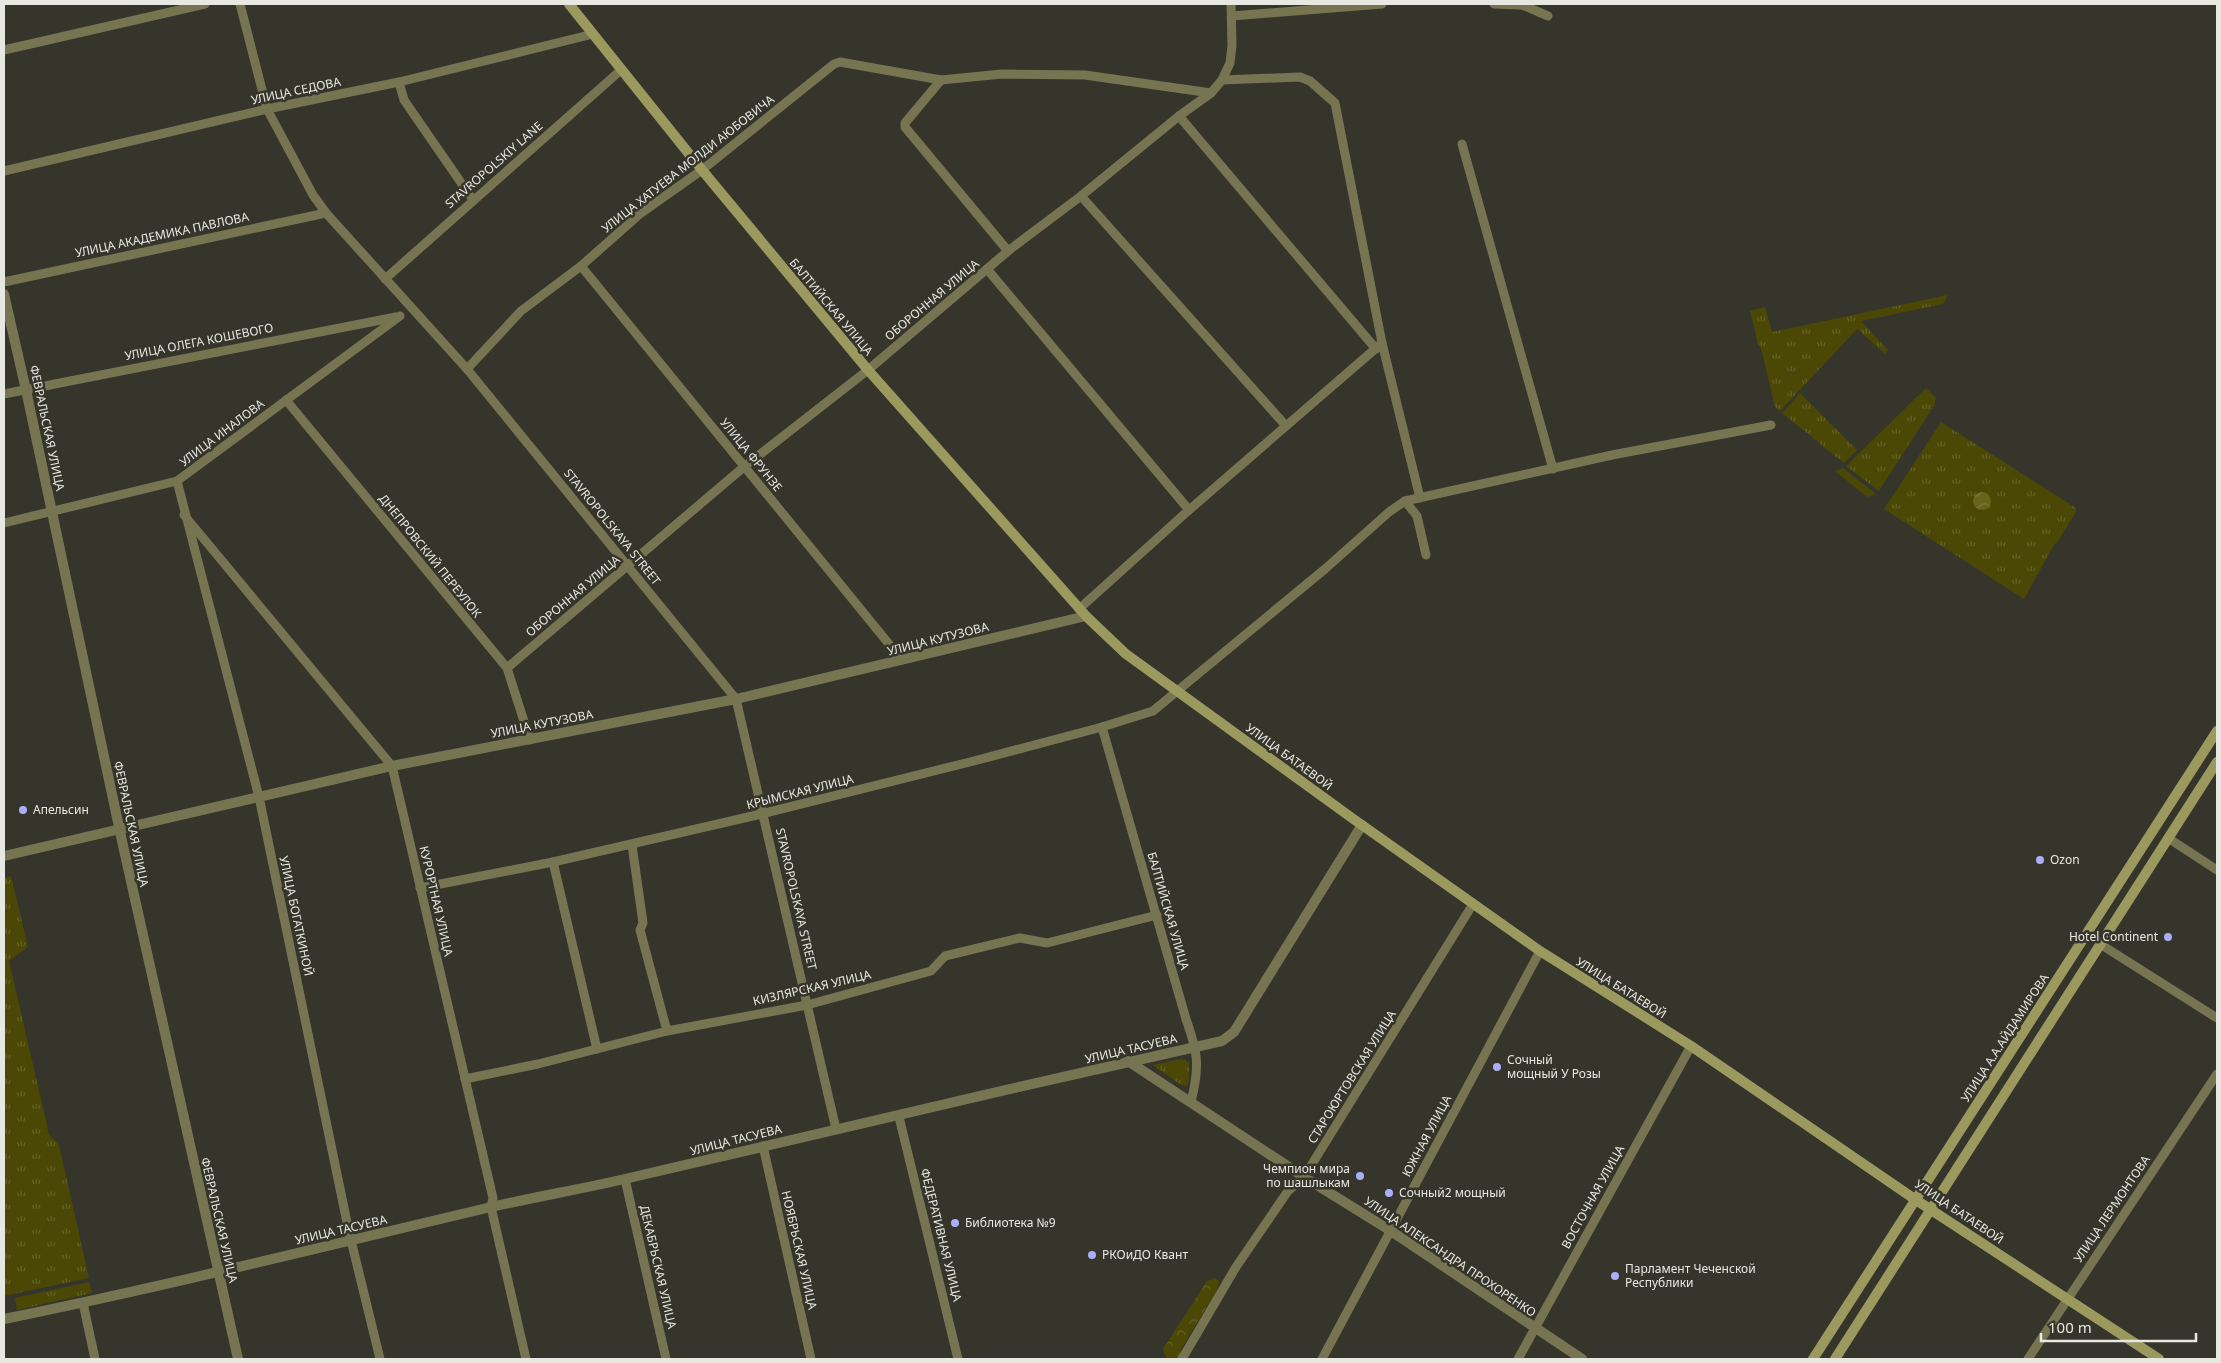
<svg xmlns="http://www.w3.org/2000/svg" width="2221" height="1363" viewBox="0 0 2221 1363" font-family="'Noto Sans',sans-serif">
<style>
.grass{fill:url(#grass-tufts)}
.forest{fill:url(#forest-crowns)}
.water{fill:url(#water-waves)}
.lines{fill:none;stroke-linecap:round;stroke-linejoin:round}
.minor{stroke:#777551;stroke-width:9}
.tertiary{stroke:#777551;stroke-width:10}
.secondary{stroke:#9c995f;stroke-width:10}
.poi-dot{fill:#abaffb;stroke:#35352b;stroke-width:2}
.labels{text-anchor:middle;stroke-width:5;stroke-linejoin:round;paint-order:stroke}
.street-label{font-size:12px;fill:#e8e8e2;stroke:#35352b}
.poi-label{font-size:12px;fill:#e8e8e2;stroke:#35352b;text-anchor:start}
</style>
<defs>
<pattern id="grass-tufts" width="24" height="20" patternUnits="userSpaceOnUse" patternTransform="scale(1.25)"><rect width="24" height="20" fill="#4b4704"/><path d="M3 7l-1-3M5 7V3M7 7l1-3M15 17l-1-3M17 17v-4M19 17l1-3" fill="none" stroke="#656228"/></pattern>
<pattern id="forest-crowns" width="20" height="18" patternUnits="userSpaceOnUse" patternTransform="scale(1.25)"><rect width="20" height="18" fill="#4b4704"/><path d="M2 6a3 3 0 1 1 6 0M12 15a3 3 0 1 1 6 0" fill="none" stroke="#656228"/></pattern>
<pattern id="water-waves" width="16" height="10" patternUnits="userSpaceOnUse" patternTransform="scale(1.25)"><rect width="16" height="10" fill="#67631a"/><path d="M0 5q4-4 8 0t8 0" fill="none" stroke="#7d793b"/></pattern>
</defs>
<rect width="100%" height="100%" fill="#35352b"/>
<g class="grass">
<polygon points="1948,295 1943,304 1861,321 1888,350 1885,354 1857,329 1780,411 1775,407 1761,348 1758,344 1750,311 1765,307 1772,332"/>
<polygon points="1926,388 1936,398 1935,404 1879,491 1846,466"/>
<polygon points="1800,393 1857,450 1844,463 1782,413"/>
<polygon points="1941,422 2076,508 2076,512 2056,544 2055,543 2024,599 1884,509"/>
<polygon points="1843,468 1876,494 1867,497 1835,471"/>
<polygon points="11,876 28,947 9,961 49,1134 59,1145 89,1278 4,1296 4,878"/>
<polygon points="1180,1059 1186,1060 1189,1063 1189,1081 1186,1086 1181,1085 1153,1065"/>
<polygon points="89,1282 92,1293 17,1310 15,1298"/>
</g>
<polygon class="forest" points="1215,1278 1219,1281 1217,1290 1181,1349 1181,1357 1167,1359 1163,1349 1207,1281"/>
<circle class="water" cx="1982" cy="501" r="9"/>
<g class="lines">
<g class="minor">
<polyline points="240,4 267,109 313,195 326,213 467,369 736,699 836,1129"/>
<polyline points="1494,4 1520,5"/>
<polyline points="1520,4 1548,16"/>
<polyline points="1232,16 1382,4"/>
<polyline points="4,50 205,4"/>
<polyline points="941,80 905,123 905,127 1008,251"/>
<polyline points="1222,80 1300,77 1310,81 1335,103 1382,343 1420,498"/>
<polyline points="399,82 404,100 473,200"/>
<polyline points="1179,116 1376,349"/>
<polyline points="1462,144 1553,469"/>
<polyline points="4,171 267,109 399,82 593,34"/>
<polyline points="1081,196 1286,426"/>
<polyline points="581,266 902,660"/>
<polyline points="987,269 1189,510"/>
<polyline points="385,279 621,70"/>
<polyline points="4,282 326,213"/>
<polyline points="467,369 521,311 581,266 641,213 702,170 834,64 840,62 941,80 1002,74 1085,75 1211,93"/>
<polyline points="4,394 396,317"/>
<polyline points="286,400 507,668 530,740"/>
<polyline points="177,481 259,797 349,1232 380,1359"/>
<polyline points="1405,501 1417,516 1426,555"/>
<polyline points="184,515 392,766 493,1198 491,1207 526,1359"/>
<polyline points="4,523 177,481 400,316"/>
<polyline points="1079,609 1189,510 1382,343"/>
<polyline points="507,668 745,466 868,370 1008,251 1081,196 1179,116 1211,93 1222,80 1230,63 1232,46 1231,4"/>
<path d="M1102 727 1186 1019C1198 1053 1200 1066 1191 1102"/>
<polyline points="2168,838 2217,870"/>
<polyline points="632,845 643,923 640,930 667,1031"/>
<polyline points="553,862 597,1049"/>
<polyline points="420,888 553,862 757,815 970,762 1102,727 1153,711 1325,569 1389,512 1405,501 1612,455 1771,425"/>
<polyline points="2100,944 2217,1018"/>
<polyline points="465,1079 538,1064 667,1031 807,1005 931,971 945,956 1020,938 1047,943 1157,915"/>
<polyline points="899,1117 958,1359"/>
<polyline points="763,1146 811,1359"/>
<polyline points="625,1179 666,1359"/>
<polyline points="83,1303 95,1359"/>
<polyline points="1182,1359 1236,1267 1288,1191 1304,1177 1473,904"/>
<polyline points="1322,1359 1540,951"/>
<polyline points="1518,1359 1691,1046"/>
<polyline points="2028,1359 2217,1074"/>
</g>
<g class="tertiary">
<polyline points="4,294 26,390 122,841 238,1359"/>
<polyline points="4,856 392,766 736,699 1086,616"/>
<polyline points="1128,1061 1304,1177 1391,1231 1582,1359"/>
<path d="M4 1319C166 1286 326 1246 487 1208 534 1197 582 1189 629 1178 826 1132 1024 1085 1222 1041L1234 1032 1362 825"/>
</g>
<g class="secondary">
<polyline points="569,4 702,170 868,370 1086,616 1126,654 1352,818 1540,951 1691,1046 1916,1200 2159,1359"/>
<polyline points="1813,1359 2217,731"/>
<polyline points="1835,1359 2217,762"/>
</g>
</g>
<g class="poi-dot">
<circle cx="23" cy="810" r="5"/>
<circle cx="2040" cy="860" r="5"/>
<circle cx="2168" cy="937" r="5"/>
<circle cx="1497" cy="1067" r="5"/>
<circle cx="1360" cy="1176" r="5"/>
<circle cx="1389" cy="1193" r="5"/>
<circle cx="955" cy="1223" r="5"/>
<circle cx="1092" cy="1255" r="5"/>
<circle cx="1615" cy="1276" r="5"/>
</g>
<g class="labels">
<g class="street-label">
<text transform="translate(296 91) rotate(-12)" y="4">УЛИЦА СЕДОВА</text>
<text transform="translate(688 164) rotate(-38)" y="4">УЛИЦА ХАТУЕВА МОЛДИ АЮБОВИЧА</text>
<text transform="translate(494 165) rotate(-41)" y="4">STAVROPOLSKIY LANE</text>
<text transform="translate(162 235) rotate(-12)" y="4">УЛИЦА АКАДЕМИКА ПАВЛОВА</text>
<text transform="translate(932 300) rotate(-40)" y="4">ОБОРОННАЯ УЛИЦА</text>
<text transform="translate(831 307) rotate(50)" y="4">БАЛТИЙСКАЯ УЛИЦА</text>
<text transform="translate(199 342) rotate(-11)" y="4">УЛИЦА ОЛЕГА КОШЕВОГО</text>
<text transform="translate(47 428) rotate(78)" y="4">ФЕВРАЛЬСКАЯ УЛИЦА</text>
<text transform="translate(222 433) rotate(-37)" y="4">УЛИЦА ИНАЛОВА</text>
<text transform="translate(751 455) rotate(51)" y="4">УЛИЦА ФРУНЗЕ</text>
<text transform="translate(612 527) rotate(51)" y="4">STAVROPOLSKAYA STREET</text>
<text transform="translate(430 556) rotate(51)" y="4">ДНЕПРОВСКИЙ ПЕРЕУЛОК</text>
<text transform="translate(573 596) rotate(-40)" y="4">ОБОРОННАЯ УЛИЦА</text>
<text transform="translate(938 639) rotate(-14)" y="4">УЛИЦА КУТУЗОВА</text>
<text transform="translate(542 724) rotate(-11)" y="4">УЛИЦА КУТУЗОВА</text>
<text transform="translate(1289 757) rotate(36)" y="4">УЛИЦА БАТАЕВОЙ</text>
<text transform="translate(800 792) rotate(-14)" y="4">КРЫМСКАЯ УЛИЦА</text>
<text transform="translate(131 824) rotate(78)" y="4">ФЕВРАЛЬСКАЯ УЛИЦА</text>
<text transform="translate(796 899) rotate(77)" y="4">STAVROPOLSKAYA STREET</text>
<text transform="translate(436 901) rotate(77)" y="4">КУРОРТНАЯ УЛИЦА</text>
<text transform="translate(1168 911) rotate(74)" y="4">БАЛТИЙСКАЯ УЛИЦА</text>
<text transform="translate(296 916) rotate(78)" y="4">УЛИЦА БОГАТКИНОЙ</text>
<text transform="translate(812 988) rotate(-13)" y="4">КИЗЛЯРСКАЯ УЛИЦА</text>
<text transform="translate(1621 988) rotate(32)" y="4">УЛИЦА БАТАЕВОЙ</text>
<text transform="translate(2005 1038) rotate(-57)" y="4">УЛИЦА А.А.АЙДАМИРОВА</text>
<text transform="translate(1131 1049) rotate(-13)" y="4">УЛИЦА ТАСУЕВА</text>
<text transform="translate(1352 1077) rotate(-58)" y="4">СТАРОЮРТОВСКАЯ УЛИЦА</text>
<text transform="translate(1427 1136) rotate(-62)" y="4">ЮЖНАЯ УЛИЦА</text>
<text transform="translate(736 1140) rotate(-14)" y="4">УЛИЦА ТАСУЕВА</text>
<text transform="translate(1593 1197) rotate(-61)" y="4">ВОСТОЧНАЯ УЛИЦА</text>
<text transform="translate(2112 1209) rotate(-56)" y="4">УЛИЦА ЛЕРМОНТОВА</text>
<text transform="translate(1959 1212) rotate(34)" y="4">УЛИЦА БАТАЕВОЙ</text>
<text transform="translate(219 1220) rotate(77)" y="4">ФЕВРАЛЬСКАЯ УЛИЦА</text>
<text transform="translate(341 1230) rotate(-13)" y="4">УЛИЦА ТАСУЕВА</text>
<text transform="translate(941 1235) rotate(76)" y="4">ФЕДЕРАТИВНАЯ УЛИЦА</text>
<text transform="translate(799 1250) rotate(77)" y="4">НОЯБРЬСКАЯ УЛИЦА</text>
<text transform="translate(1450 1257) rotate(34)" y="4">УЛИЦА АЛЕКСАНДРА ПРОХОРЕНКО</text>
<text transform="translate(658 1267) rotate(77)" y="4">ДЕКАБРЬСКАЯ УЛИЦА</text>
</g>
<g class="poi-label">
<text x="33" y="814">Апельсин</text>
<text x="2050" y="864">Ozon</text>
<text x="2158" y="941" text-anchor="end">Hotel Continent</text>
<text x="1507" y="1064">Сочный<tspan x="1507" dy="14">мощный У Розы</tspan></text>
<text x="1350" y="1173" text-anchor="end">Чемпион мира<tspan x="1350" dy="14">по шашлыкам</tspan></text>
<text x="1399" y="1197">Сочный2 мощный</text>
<text x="965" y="1227">Библиотека №9</text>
<text x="1102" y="1259">РКОиДО Квант</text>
<text x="1625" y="1273">Парламент Чеченской<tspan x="1625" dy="14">Республики</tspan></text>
</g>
</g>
<rect width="2221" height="1363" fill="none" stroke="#e8e8e2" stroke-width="10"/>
<path d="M2041 1333v8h155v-8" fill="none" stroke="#e8e8e2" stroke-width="2.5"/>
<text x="2048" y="1333" font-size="15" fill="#e8e8e2" stroke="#35352b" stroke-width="4" paint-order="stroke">100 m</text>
</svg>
